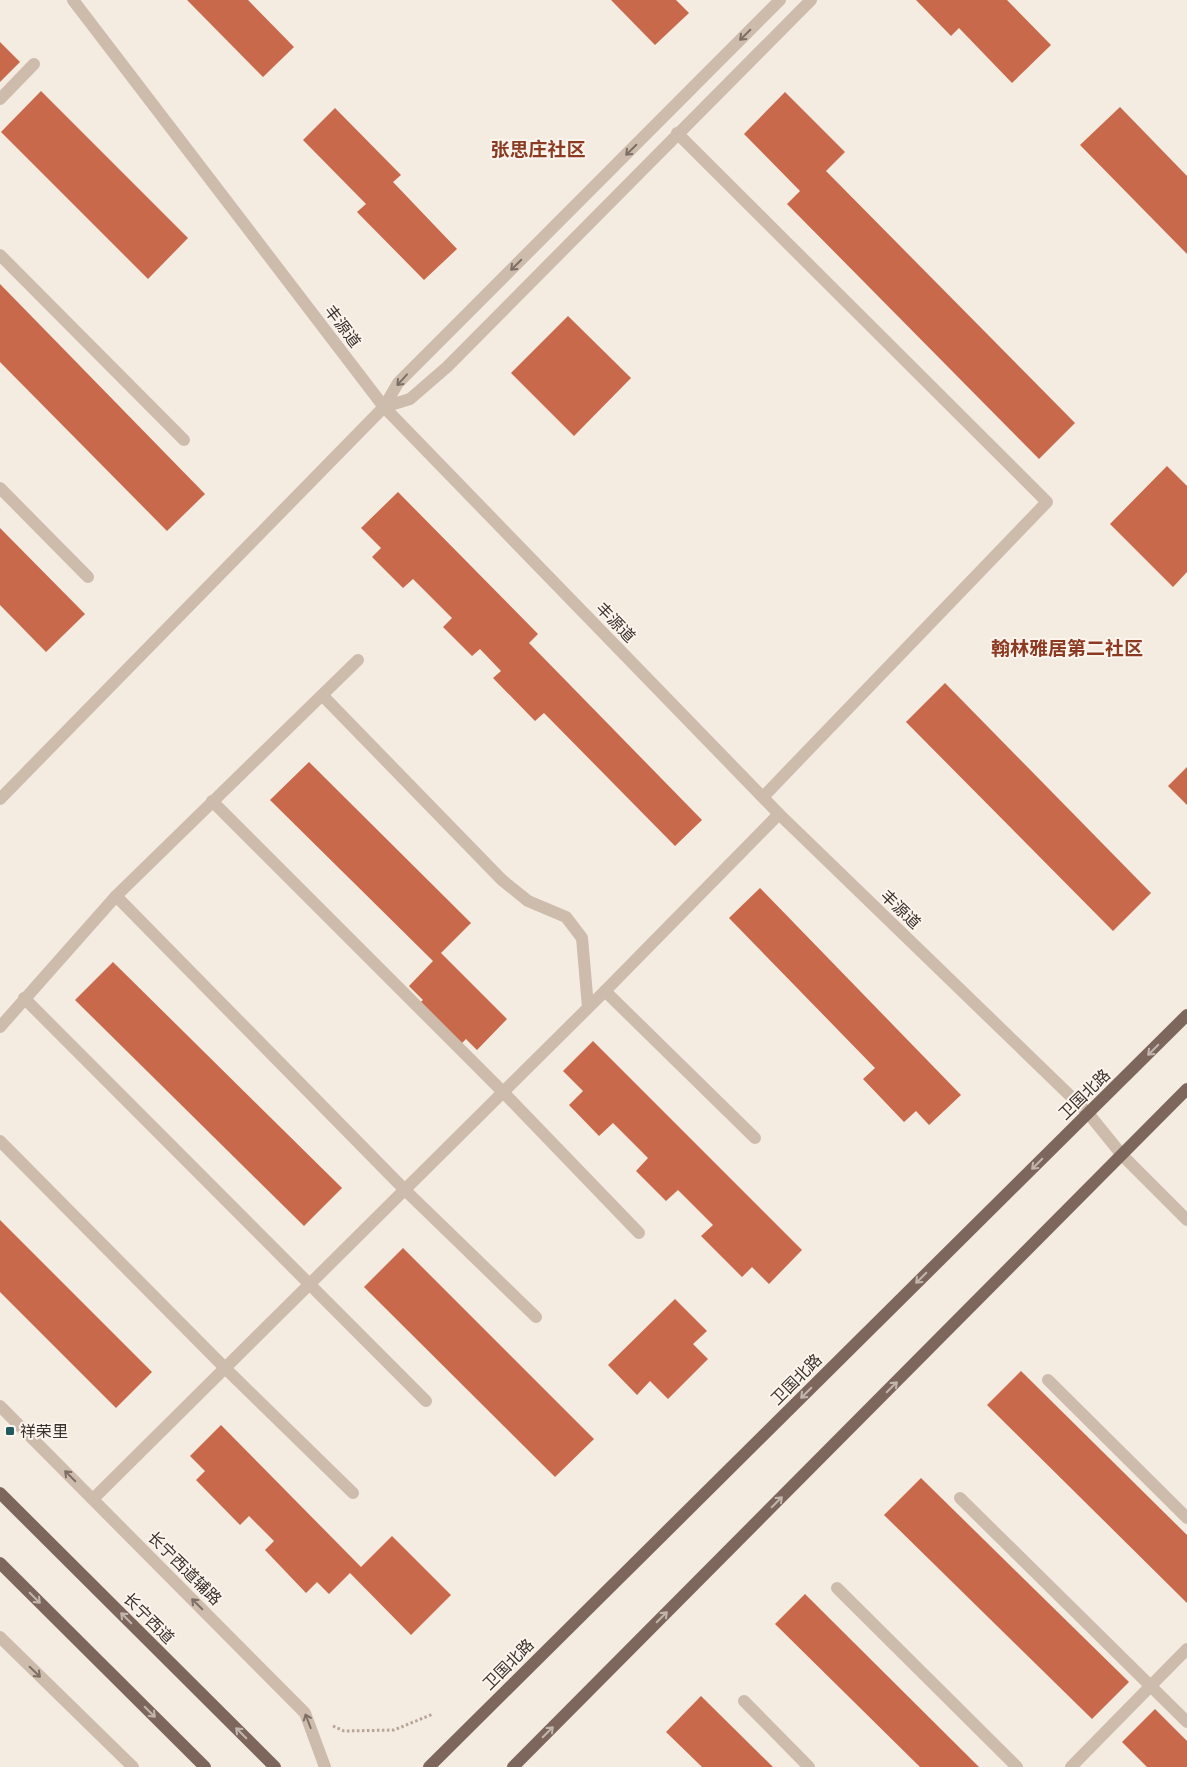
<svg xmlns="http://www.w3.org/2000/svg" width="1187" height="1767" viewBox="0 0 1187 1767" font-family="'Open Sans','Noto Sans SC',sans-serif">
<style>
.building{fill:#c8694b}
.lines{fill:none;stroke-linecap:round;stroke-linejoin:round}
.path{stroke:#b9a596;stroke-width:3;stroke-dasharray:2.5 2.5;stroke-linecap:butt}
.minor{stroke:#cdbbac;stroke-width:12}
.major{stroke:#7d675c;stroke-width:12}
.oneway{stroke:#7d6f65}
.oneway2{stroke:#c2b5ac}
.poi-dot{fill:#1f5a5e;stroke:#fbf5ee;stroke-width:2}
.labels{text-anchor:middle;stroke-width:4;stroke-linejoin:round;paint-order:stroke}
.street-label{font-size:16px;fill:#3b302b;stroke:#fbf5ee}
.poi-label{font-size:16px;fill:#3b302b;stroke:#fbf5ee;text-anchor:start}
.quarter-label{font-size:19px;font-weight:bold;fill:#8c3b22;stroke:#fbf5ee}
</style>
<rect width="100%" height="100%" fill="#f4ebe1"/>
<g class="building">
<polygon points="187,0 248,0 294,47 263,77"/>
<polygon points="611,0 676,0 689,13 655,45"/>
<polygon points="916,0 1007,0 1051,45 1012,83 959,28 951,36"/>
<polygon points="0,42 20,62 0,82"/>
<polygon points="41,91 188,238 148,279 1,132"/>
<polygon points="785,92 845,152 826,171 1075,423 1039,459 787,204 800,191 744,134"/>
<polygon points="1120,107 1187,176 1187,254 1080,145"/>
<polygon points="335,108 401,175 393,182 457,249 424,280 357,212 366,204 303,140"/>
<polygon points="0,284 205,494 167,531 0,362"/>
<polygon points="568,316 631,378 574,436 511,373"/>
<polygon points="1167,466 1187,486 1187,572 1173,587 1110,524"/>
<polygon points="398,492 538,634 529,643 702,820 675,846 544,713 535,721 493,678 501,671 480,649 472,656 443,627 452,618 413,579 403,588 372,557 381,548 361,528"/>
<polygon points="0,528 85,614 46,652 0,605"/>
<polygon points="945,683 1151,893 1113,931 906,722"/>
<polygon points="309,762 471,923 441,953 507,1019 477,1050 466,1039 455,1050 413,1009 423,1000 409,986 433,961 270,800"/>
<polygon points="1187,767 1187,805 1168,786"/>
<polygon points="760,888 961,1095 929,1125 916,1111 904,1122 863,1079 875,1068 729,918"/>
<polygon points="113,962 342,1188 304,1226 75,1000"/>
<polygon points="593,1041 802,1250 769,1284 752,1267 742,1277 701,1236 713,1225 678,1190 666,1201 636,1171 648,1158 613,1123 599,1136 569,1105 583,1091 563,1071"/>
<polygon points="0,1220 152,1372 116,1408 0,1292"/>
<polygon points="403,1248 594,1439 555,1477 364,1287"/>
<polygon points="675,1299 707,1331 693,1344 708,1359 668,1399 650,1381 637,1395 608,1365"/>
<polygon points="1021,1371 1187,1535 1187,1603 987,1405"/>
<polygon points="221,1425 361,1567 392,1536 451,1595 411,1635 350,1573 329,1594 317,1582 306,1593 265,1550 274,1541 249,1516 240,1525 196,1480 205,1471 190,1456"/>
<polygon points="921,1478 1129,1682 1092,1719 884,1515"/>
<polygon points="805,1594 979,1767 920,1767 775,1624"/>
<polygon points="701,1696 773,1767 702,1767 666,1732"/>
<polygon points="1155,1709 1187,1741 1187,1767 1147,1767 1122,1742"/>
</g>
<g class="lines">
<polyline class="path" points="333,1726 344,1731 394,1730 433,1714"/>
<g class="minor">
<polyline points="73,0 384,407 779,814 1088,1113 1122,1155 1187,1220"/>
<polyline points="780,0 398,383 384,407 410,399 447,367 811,0"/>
<polyline points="0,99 34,64"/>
<polyline points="677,133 1047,502 763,797"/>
<polyline points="0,255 184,440"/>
<polyline points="0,488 88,577"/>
<polyline points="323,696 502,880 528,901 566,917 582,938 588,1007"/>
<polyline points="0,799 384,407"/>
<polyline points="212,801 503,1092 639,1233"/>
<polyline points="116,896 405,1190 536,1317"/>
<polyline points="605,991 755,1138"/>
<polyline points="24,998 426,1401"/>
<polyline points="0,1027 116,896 358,660"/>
<polyline points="0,1141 225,1368 353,1493"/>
<polyline points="1048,1380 1187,1518"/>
<polyline points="0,1406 305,1713 325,1767"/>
<polyline points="960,1498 1187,1722"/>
<polyline points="93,1499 605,991 779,814"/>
<polyline points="837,1588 1017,1767"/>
<polyline points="0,1637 133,1767"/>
<polyline points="744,1701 809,1767"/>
<polyline points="1071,1767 1187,1649"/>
</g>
<g class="major">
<polyline points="0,1493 275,1767"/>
<polyline points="0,1563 205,1767"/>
<polyline points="429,1767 1187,1015"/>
<polyline points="513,1767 1187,1089"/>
</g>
</g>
<defs><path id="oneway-shaft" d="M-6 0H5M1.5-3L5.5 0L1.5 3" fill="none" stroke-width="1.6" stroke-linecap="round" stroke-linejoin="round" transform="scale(1.25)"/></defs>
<g class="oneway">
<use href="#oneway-shaft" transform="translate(745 35) rotate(135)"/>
<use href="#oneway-shaft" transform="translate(631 150) rotate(135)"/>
<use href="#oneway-shaft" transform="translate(516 265) rotate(135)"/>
<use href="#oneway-shaft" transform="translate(402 380) rotate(132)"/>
<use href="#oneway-shaft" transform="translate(70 1476) rotate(-135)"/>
<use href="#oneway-shaft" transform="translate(197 1604) rotate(-135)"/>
<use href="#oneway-shaft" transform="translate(35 1672) rotate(44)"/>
<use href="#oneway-shaft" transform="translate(308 1721) rotate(-111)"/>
</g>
<g class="oneway2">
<use href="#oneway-shaft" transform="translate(1153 1050) rotate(135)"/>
<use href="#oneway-shaft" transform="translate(1037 1164) rotate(135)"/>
<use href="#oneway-shaft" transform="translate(921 1278) rotate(135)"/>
<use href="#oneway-shaft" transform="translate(892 1387) rotate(-45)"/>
<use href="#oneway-shaft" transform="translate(806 1393) rotate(135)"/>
<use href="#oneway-shaft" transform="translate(777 1502) rotate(-45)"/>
<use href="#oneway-shaft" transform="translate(35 1598) rotate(45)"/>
<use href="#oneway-shaft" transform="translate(662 1617) rotate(-45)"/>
<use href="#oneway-shaft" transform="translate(126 1618) rotate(-135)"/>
<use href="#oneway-shaft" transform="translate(150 1712) rotate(45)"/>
<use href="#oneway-shaft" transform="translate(548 1732) rotate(-45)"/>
<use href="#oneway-shaft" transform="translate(241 1733) rotate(-135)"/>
</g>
<rect class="poi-dot" x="5" y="1426" width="10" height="10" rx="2.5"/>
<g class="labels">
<g class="street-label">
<text transform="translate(343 326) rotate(53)" y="6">丰源道</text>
<text transform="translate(616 622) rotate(46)" y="6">丰源道</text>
<text transform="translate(901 909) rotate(44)" y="6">丰源道</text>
<text transform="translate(1084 1094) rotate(-44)" y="6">卫国北路</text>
<text transform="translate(796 1379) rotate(-45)" y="6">卫国北路</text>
<text transform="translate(185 1568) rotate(45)" y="6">长宁西道辅路</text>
<text transform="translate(149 1618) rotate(45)" y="6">长宁西道</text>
<text transform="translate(508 1664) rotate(-45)" y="6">卫国北路</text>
</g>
<g class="poi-label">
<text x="20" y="1437">祥荣里</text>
</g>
<g class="quarter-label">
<text x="538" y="156">张思庄社区</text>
<text x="1067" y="655">翰林雅居第二社区</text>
</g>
</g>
</svg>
